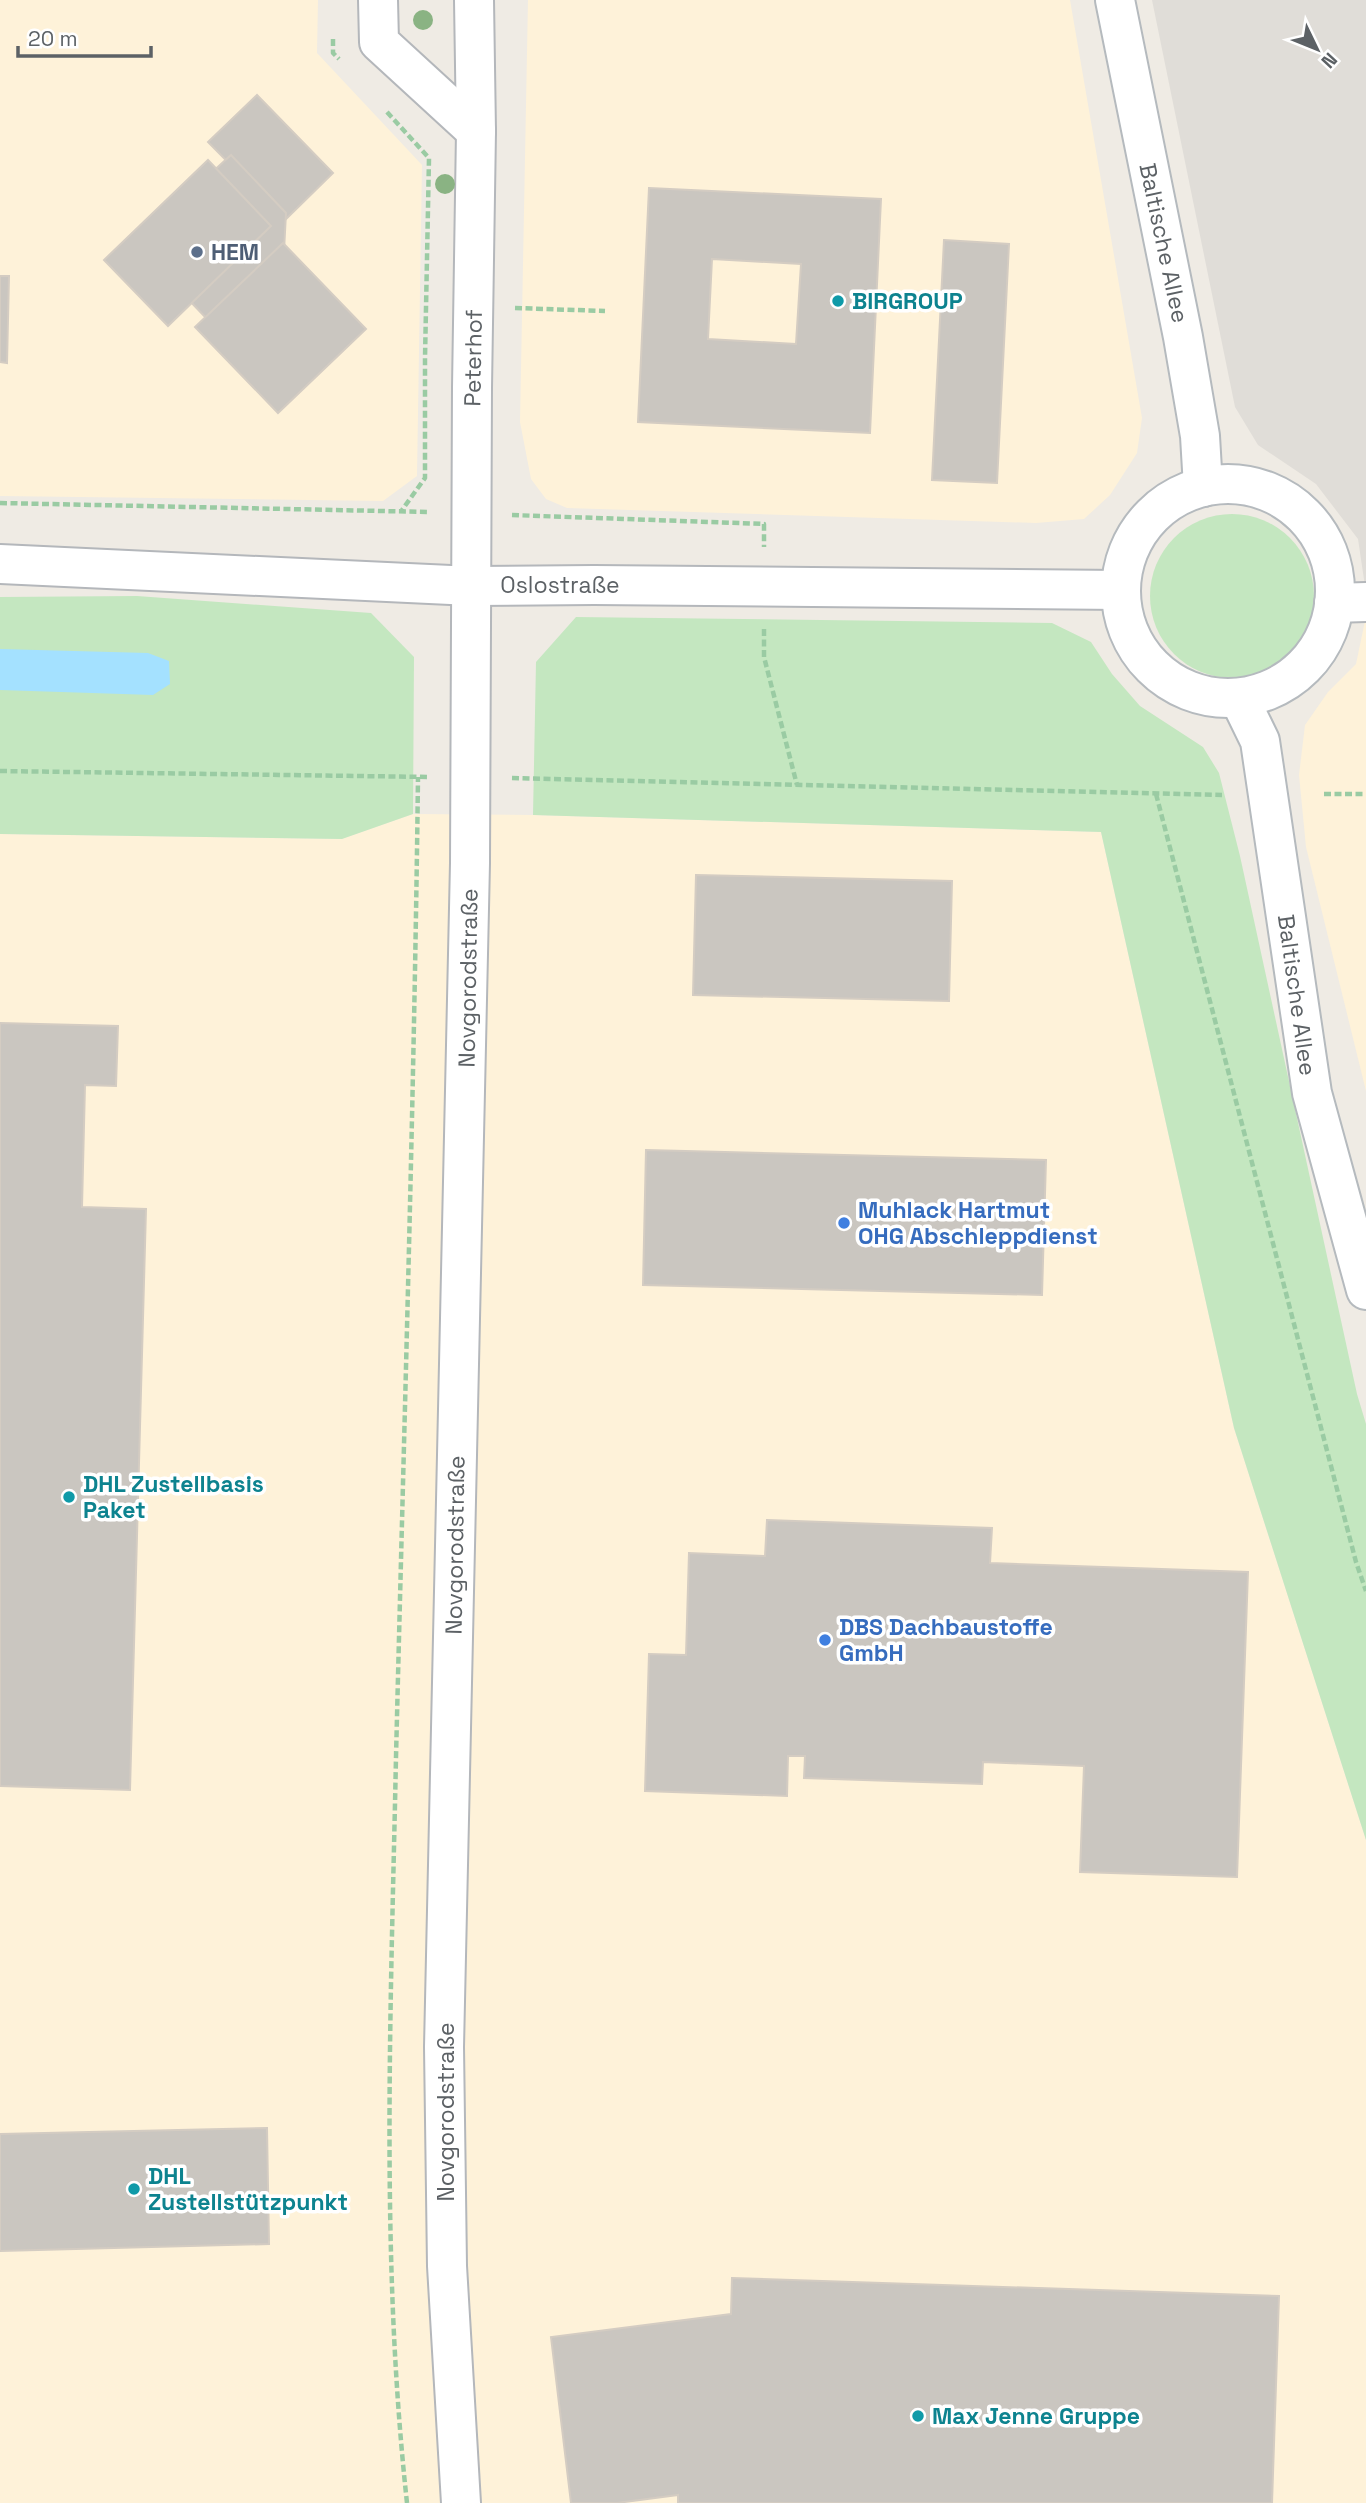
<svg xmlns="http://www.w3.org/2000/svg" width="1366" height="2503" viewBox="0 0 1366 2503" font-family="'Space Grotesk',sans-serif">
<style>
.commercial{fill:#fef2d9}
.industrial{fill:#e0ddd8}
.green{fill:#c4e7c0}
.water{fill:#a4e1ff}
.building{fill:#cac6c0;stroke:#d4ccc2;stroke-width:2;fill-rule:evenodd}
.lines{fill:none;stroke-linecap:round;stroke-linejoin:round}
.minor-casing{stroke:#b4b7bb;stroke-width:42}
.tertiary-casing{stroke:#b4b7bb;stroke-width:42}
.secondary-casing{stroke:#b5babe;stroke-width:42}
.path{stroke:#9acba3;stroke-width:4.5;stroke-dasharray:7 3.5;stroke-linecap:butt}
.minor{stroke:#fff;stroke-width:38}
.tertiary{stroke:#fff;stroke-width:38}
.secondary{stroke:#fff;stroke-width:38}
.tree{fill:#8ab383}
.service-dot{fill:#5c6f8a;stroke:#fff;stroke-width:2.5}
.culture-dot{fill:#0f9aa8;stroke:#fff;stroke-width:2.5}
.shop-dot{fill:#3f7fe0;stroke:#fff;stroke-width:2.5}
.labels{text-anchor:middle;stroke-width:7;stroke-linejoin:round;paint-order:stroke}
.street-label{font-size:23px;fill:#5c6165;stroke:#fff}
.service-label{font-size:23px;font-weight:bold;fill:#4e5e75;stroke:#fff;text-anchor:start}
.culture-label{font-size:23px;font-weight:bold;fill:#0d838f;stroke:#fff;text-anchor:start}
.shop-label{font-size:23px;font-weight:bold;fill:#366cbe;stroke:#fff;text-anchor:start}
</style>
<rect width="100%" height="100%" fill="#efebe4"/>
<g class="commercial">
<polygon points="0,0 318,0 317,53 422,165 417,476 383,501 0,496"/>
<polygon points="528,0 1070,0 1142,418 1137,453 1110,495 1084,519 1036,523 567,508 546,499 531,479 520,422"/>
<polygon points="1366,616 1366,1091 1306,847 1299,775 1305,725 1328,692 1356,664"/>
<polygon points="413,814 533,815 1101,832 1234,1428 1366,1840 1366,2503 0,2503 0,834 341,839"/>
</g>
<polygon class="industrial" points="1152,0 1366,0 1366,593 1358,539 1316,484 1258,445 1235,407"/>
<g class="green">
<circle cx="1232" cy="596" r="82"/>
<polygon points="137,596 371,613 414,657 413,814 342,839 0,834 0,597"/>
<polygon points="576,617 1052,623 1091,642 1112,674 1140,706 1203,747 1219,773 1240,856 1357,1394 1366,1424 1366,1840 1234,1428 1101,832 533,815 536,662"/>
</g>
<polygon class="water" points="0,649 148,653 169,661 170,684 153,695 0,690"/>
<g class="building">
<polygon points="257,95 333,173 285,220 208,142"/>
<polygon points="231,155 286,213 284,251 209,321 186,297 260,227 209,175"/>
<polygon points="208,160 271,226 168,326 104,260"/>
<path d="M649 188 881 199 870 433 638 422ZM712 259 801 264 796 344 708 339Z"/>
<polygon points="944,240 1009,244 997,483 932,480"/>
<polygon points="283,243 366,329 278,413 195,327"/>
<polygon points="0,276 9,276 7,363 0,362"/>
<polygon points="696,875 952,881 949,1001 693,995"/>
<polygon points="0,1023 118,1026 116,1086 85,1085 82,1207 146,1209 130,1790 0,1786"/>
<polygon points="646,1150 1046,1160 1042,1295 643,1285"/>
<polygon points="767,1520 992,1528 990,1563 1248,1572 1237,1877 1080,1872 1084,1766 983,1762 982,1784 804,1778 805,1756 788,1756 787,1796 645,1791 649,1654 686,1655 689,1553 765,1556"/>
<polygon points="267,2128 269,2244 0,2251 0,2134"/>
<polygon points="732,2278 1279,2296 1272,2503 678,2503 678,2495 617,2503 571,2503 551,2337 731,2314"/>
</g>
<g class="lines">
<g class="minor-casing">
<g id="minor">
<polyline points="378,0 379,42 476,131"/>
<polyline points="1334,603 1366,602"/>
<polyline points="461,2503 447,2266 444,2047 470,863 472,388 476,131 474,0"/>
</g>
</g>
<g class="tertiary-casing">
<polyline id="tertiary" points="0,564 472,586 594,585 1121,590"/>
</g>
<g class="secondary-casing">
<g id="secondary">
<polyline points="1115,0 1183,337 1200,436 1203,487"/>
<circle cx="1228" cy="591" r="107"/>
<polyline points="1239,698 1260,741 1312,1093 1366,1290"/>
</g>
</g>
<g class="path">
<polyline points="333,39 333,53 339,59"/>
<polyline points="387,112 429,158 425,358 425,478 402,510"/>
<polyline points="515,308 605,311"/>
<polyline points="0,503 430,512"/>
<polyline points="512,515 764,524 764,547"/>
<polyline points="764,629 764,657 797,785"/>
<polyline points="0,771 430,777"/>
<polyline points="512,778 1222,795"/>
<polyline points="1156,794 1356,1562 1366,1591"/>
<polyline points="1324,794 1366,794"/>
<path d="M407 2503C380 2256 391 2005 396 1757 404 1431 414 1104 418 777"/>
</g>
<use href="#minor" class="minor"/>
<use href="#tertiary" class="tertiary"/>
<use href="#secondary" class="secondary"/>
</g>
<g class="tree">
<circle cx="423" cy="20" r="10"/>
<circle cx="445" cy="184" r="10"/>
</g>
<circle class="service-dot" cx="197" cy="252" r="7"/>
<g class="culture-dot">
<circle cx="838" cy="301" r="7"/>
<circle cx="69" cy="1497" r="7"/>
<circle cx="134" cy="2189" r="7"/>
<circle cx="918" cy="2416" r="7"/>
</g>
<g class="shop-dot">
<circle cx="844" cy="1223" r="7"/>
<circle cx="825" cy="1640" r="7"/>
</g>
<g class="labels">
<g class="street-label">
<text transform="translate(1164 243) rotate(78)" y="8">Baltische Allee</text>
<text transform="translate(473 358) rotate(-89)" y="8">Peterhof</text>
<text x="560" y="593">Oslostraße</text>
<text transform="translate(468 978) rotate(-89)" y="8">Novgorodstraße</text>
<text transform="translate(1297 995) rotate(82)" y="8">Baltische Allee</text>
<text transform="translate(455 1545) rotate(-89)" y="8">Novgorodstraße</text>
<text transform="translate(446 2112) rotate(-90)" y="8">Novgorodstraße</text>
</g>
<g class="service-label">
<text x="211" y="260">HEM</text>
</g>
<g class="culture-label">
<text x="852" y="309">BIRGROUP</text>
<text x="83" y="1492">DHL Zustellbasis<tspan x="83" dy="26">Paket</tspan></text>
<text x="148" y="2184">DHL<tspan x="148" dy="26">Zustellstützpunkt</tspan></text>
<text x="932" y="2424">Max Jenne Gruppe</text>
</g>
<g class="shop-label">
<text x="858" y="1218">Muhlack Hartmut<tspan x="858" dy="26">OHG Abschleppdienst</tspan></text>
<text x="839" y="1635">DBS Dachbaustoffe<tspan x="839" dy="26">GmbH</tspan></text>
</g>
</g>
<g transform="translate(1317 49) rotate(133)" stroke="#ffffff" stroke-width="5" paint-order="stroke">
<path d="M0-5L12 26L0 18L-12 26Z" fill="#5c6165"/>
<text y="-10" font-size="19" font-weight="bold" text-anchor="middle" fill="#5c6165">N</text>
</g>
<path d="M18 46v10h133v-10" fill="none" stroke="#5c6165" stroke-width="3.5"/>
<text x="28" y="46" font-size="21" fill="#5c6165" stroke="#ffffff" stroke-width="5" paint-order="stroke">20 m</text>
</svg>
